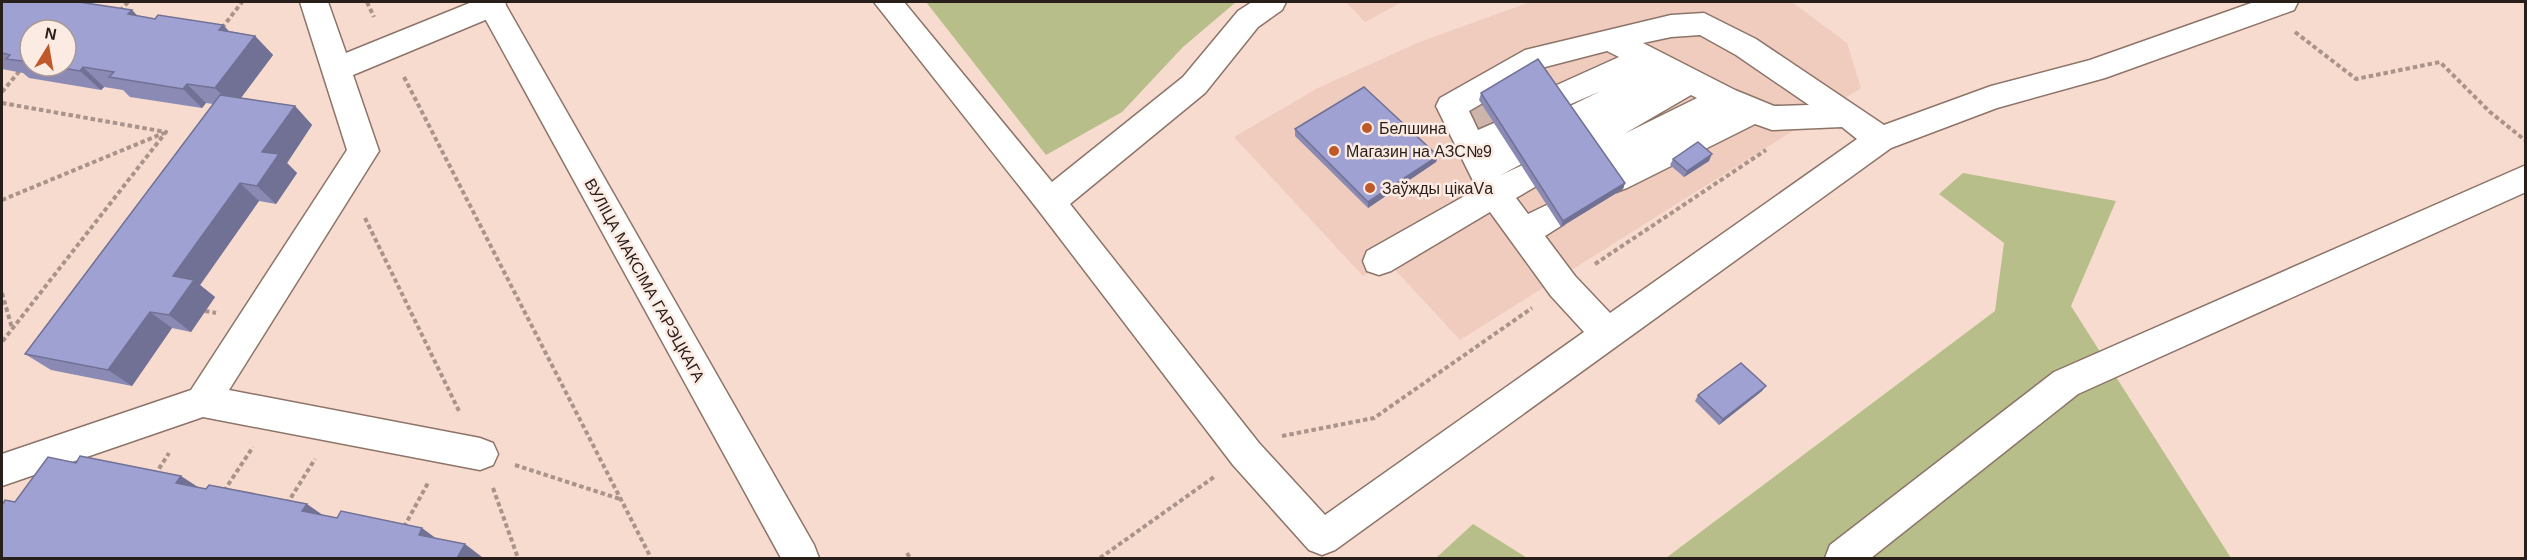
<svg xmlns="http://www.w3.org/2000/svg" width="2527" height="560" viewBox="0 0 2527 560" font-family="Arial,sans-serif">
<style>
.built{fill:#efccbe}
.green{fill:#b7be8a}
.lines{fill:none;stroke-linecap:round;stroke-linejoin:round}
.minor-tunnel{stroke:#ceb5ab;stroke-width:33;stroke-dasharray:33 16;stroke-linecap:butt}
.minor-casing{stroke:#8d7469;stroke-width:3}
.major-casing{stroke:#8d7469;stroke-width:3}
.path{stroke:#a9938a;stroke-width:4;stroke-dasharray:4.5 3;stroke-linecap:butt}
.minor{fill:#fff;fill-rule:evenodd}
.major{fill:#fff;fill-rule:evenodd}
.wall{fill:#8a8ab5;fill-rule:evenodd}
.shaded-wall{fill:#707194}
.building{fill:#a0a1d3;stroke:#707194;stroke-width:1.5}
.poi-dot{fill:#bf592b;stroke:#fcebe3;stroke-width:2}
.labels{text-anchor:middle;stroke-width:5;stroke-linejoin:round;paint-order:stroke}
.poi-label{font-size:16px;fill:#281e1a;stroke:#fcebe3;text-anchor:start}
.street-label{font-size:16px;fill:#281e1a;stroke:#fcebe3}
</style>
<rect width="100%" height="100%" fill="#f7dbcf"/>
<g class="built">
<polygon points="1346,2 1402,2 1365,22"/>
<polygon points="1530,2 1792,2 1847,43 1861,88 1460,340 1387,261 1363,276 1234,137 1316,89 1417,43"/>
</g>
<g class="green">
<polygon points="926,2 1236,2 1183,47 1122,112 1046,155"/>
<polygon points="1963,173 2116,201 2071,306 2231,558 1666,558 1995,311 2004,243 1939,194"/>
<polygon points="1473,524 1527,558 1436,558"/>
</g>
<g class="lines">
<polyline class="minor-tunnel" points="1462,129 1527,91"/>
<g class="minor-casing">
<g id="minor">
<polygon points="300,2 328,2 346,53 472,2 505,2 506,5 502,13 353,75 379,151 229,390 480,438 493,443 498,454 493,465 480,470 203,417 2,486 2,454 191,390 347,150"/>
<path d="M874 2H904L1052 182 1183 77 1238 11 1252 2H1286L1282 10 1258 27 1205 93 1070 204 1259 443 1325 515 1584 332 1551 296 1490 212 1391 271 1379 275 1367 271 1363 261 1367 251 1477 189 1436 106 1440 98 1525 50 1671 15 1704 13 1756 39 1884 125 1991 86 2090 60 2254 2H2298L2294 10 2105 78 1997 108 1891 148 1335 550 1322 555 1309 550 1233 465 1039 211ZM1700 35 1736 55 1809 105 1774 106 1735 90 1643 43 1671 37ZM1607 51 1619 57 1548 89 1544 97 1548 105 1559 109 1601 91 1564 109 1560 118 1564 127 1575 130 1582 128 1575 138 1579 147 1592 150 1587 158 1592 167 1605 170 1600 179 1605 188 1616 192 1627 188 1755 124 1772 130 1842 127 1857 139 1610 313 1575 276 1545 236 1564 224 1569 215 1564 206 1553 202 1528 214 1516 198 1540 184 1545 175 1540 166 1529 162 1501 175 1525 162 1530 153 1525 144 1514 141 1509 142 1516 132 1512 123 1501 120 1478 130 1469 111 1545 67ZM1691 95 1697 98 1624 134Z"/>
</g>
</g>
<g class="major-casing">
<g id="major">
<polygon points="476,2 504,2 814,545 819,558 781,558"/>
<polygon points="2526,165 2526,192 2078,394 1871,558 1825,558 1830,545 2054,372"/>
</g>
</g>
<g class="path">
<polyline points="367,2 374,17"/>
<polyline points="120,11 128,2"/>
<polyline points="222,28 242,2"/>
<polyline points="2295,32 2356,79 2440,62 2490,112 2526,141"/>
<polyline points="404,77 651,558"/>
<polyline points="2,92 22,68"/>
<polyline points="2,103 166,132 2,342"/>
<polyline points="2,200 164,133"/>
<polyline points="365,218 460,413"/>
<polyline points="1595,264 1766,150"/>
<polyline points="2,293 12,328"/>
<polyline points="205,311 216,313"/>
<polyline points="1282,436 1374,418 1532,308"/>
<polyline points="515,465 620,499"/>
<polyline points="155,475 169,453"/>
<polyline points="493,488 518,558"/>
<polyline points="224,491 253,447"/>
<polyline points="287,504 315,459"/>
<polyline points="404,527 429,481"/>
<polyline points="907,553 910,558"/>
<polyline points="1100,558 1214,477"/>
</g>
<use href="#minor" class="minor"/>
<use href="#major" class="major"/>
</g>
<g class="wall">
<path d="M2 2 132 10 137 16 155 19 223 25 229 31 255 36 273 55 241 98 295 106 312 125 287 163 297 173 276 204 259 201 200 285 215 297 191 332 172 328 132 386 51 370 25 354 213 104 206 103 202 108 130 97 123 90 104 87 101 90 29 78 23 73 2 69ZM30 30 66 66H30Z"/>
<polygon points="1481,93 1625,183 1623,189 1561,227 1479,100"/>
<polygon points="1295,129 1438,156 1436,162 1368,208 1295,136"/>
<polygon points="1673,159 1709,161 1684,177 1670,165"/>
<polygon points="1762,391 1719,425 1695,401 1698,395"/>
</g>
<g class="shaded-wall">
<polygon points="132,10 151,30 128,14"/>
<polygon points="223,25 241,45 219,30"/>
<polygon points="255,36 273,55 234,107 215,88"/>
<polygon points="83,67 104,87 101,90 80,71"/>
<polygon points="187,84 206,103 202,108 183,89"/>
<polygon points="295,106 312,125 287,163 297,173 276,204 257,186 262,152"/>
<polygon points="1712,154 1709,161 1684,177 1687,171"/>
<polygon points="1438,156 1436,162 1368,208 1368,202"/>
<polygon points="240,183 259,201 200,285 215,297 191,332 169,315 173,276"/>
<polygon points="1625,183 1623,189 1561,227 1563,221"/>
<polygon points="150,312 172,328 132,386 108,370"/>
<polygon points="1766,386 1762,391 1719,425 1723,419"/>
<polygon points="181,476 204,491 176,483"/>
<polygon points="307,504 327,518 302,511"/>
<polygon points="422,528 441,542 419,535"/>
<polygon points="465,544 482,557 482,558 457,558"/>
</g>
<g class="building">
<polygon points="2,2 79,2 132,10 128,14 155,19 158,15 223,25 219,30 255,36 215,88 187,84 183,89 109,77 114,72 83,67 80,71 52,66 66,66 66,30 30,30 30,62 6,59 10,55 2,53"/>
<polygon points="1538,59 1625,183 1563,221 1481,93"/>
<polygon points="1364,87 1438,156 1368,202 1295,129"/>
<polygon points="220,95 295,106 262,152 279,154 257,186 240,183 173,276 194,280 169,315 150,312 108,370 25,354"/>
<polygon points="1698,142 1712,154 1687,171 1673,159"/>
<polygon points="1741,363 1766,386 1723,419 1698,395"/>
<polygon points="80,456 181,476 176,483 206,489 209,485 307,504 302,511 337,518 341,511 422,528 419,535 465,544 457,558 2,558 2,505 5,500 15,502 48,457 76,463"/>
</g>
<g class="poi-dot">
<circle cx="1367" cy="128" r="6"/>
<circle cx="1334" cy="151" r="6"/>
<circle cx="1370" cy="188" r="6"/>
</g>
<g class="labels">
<g class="poi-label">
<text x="1379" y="134">Белшина</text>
<text x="1346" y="157">Магазин на АЗС№9</text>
<text x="1382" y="194">Заўжды цікаVа</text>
</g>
<g class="street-label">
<text transform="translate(645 280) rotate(61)" y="6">ВУЛІЦА МАКСІМА ГАРЭЦКАГА</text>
</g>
</g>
<rect width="2527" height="560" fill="none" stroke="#281e1a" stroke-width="6"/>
<g transform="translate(48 48) rotate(11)"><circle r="28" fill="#fcebe3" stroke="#a79993" stroke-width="1.5"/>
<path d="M0-4.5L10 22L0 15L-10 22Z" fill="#bf592b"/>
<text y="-9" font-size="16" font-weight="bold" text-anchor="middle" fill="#281e1a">N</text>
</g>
</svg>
